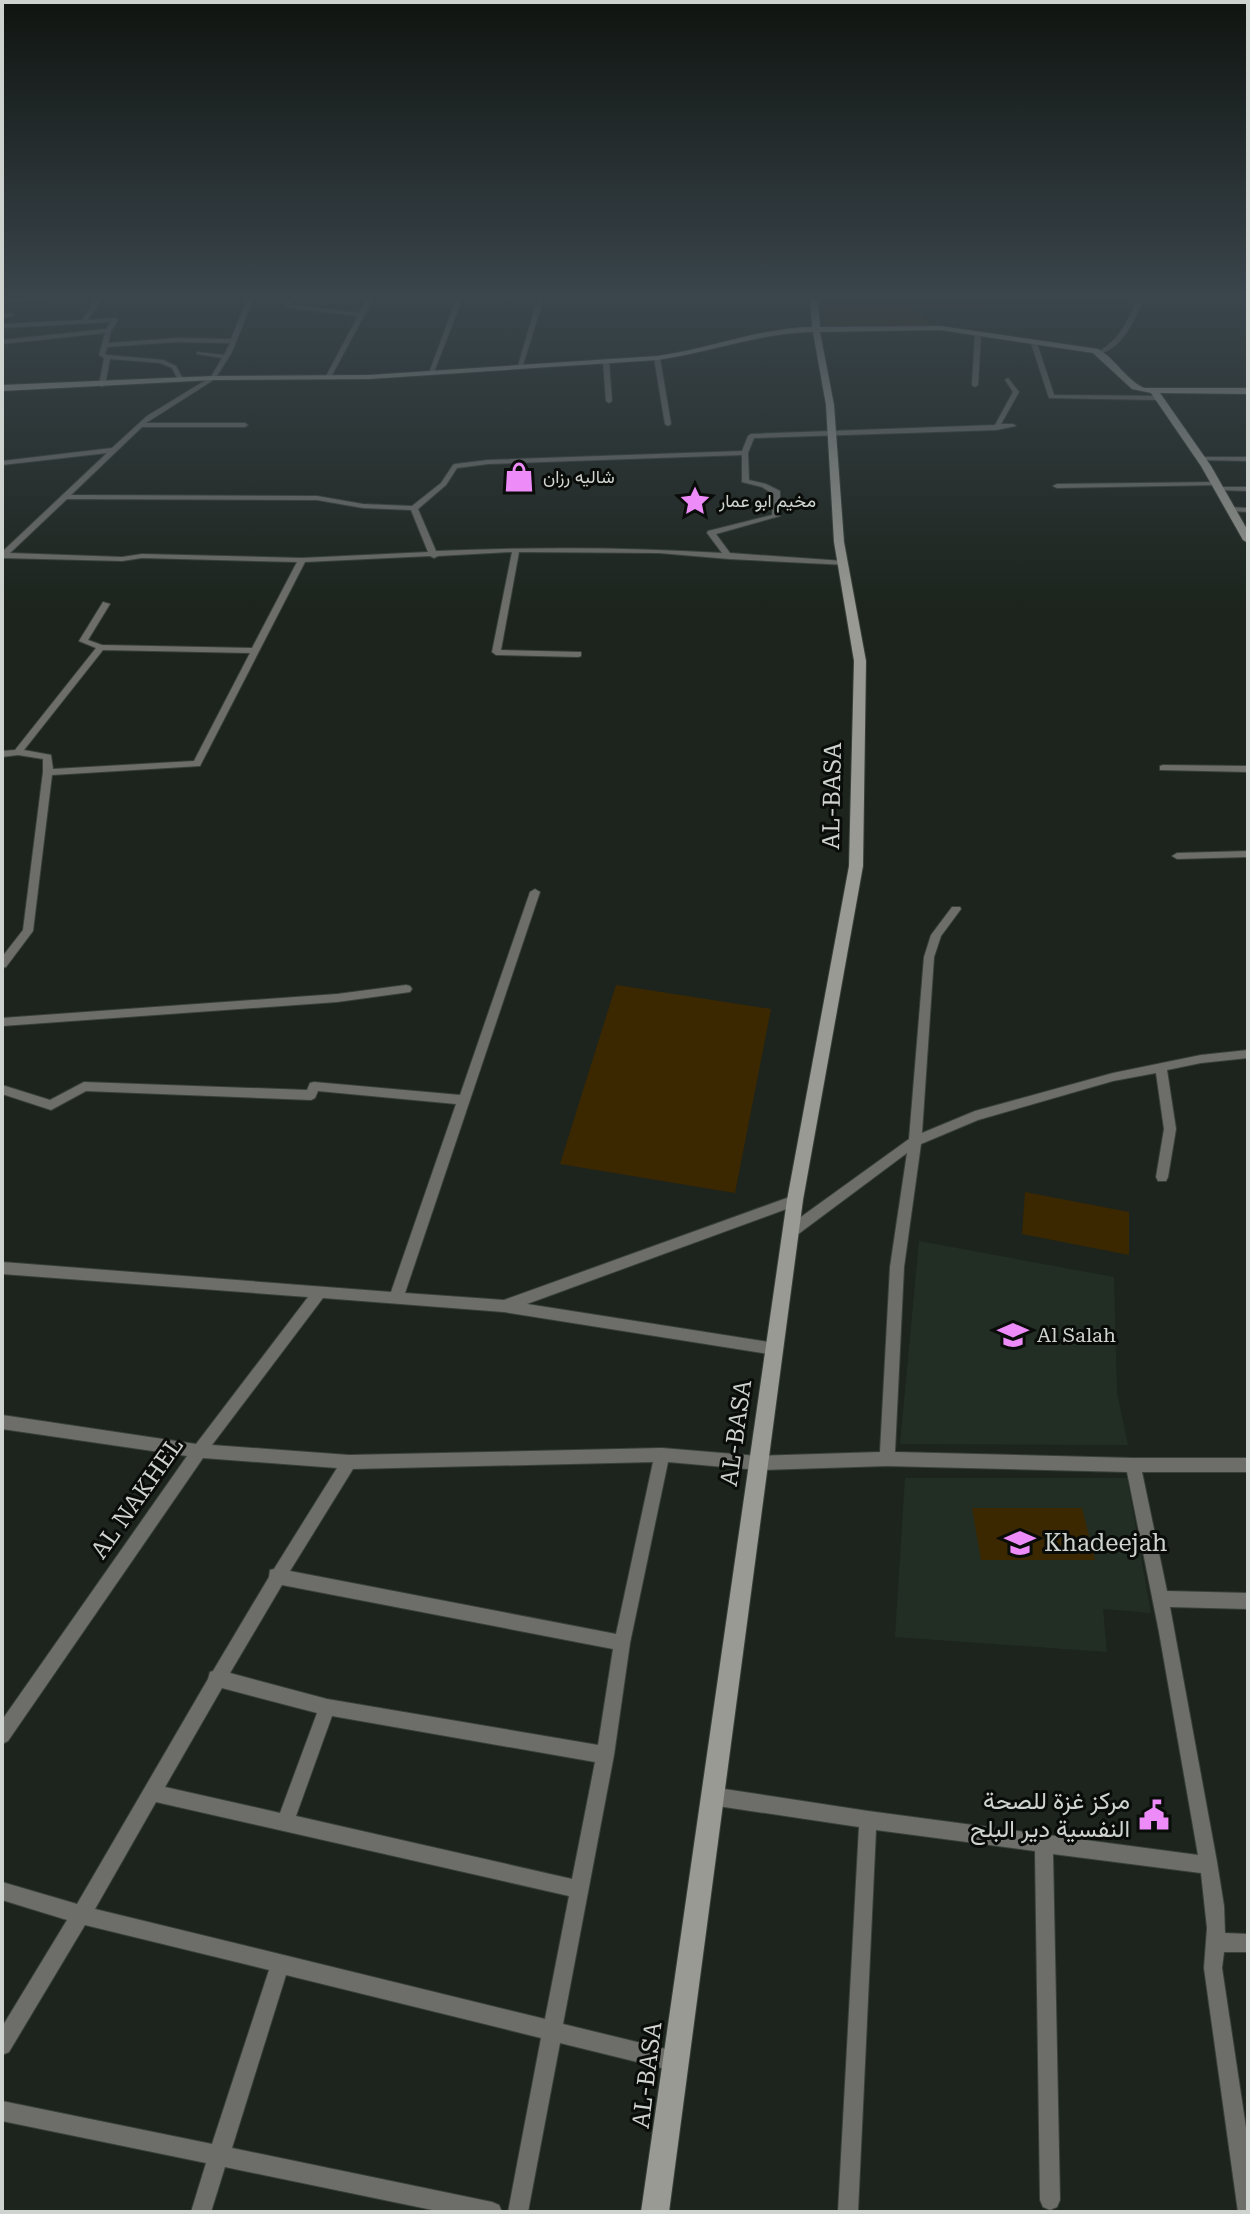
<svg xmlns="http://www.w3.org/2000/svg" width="1250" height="2214" viewBox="0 0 1250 2214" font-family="'Roboto Serif',Vazirmatn,serif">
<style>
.built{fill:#222e24}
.green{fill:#3c2800}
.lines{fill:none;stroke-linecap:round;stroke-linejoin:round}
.street-casing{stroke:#384039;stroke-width:2}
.secondary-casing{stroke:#384039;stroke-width:2}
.street{fill:#6d6e6a;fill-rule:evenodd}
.secondary{fill:#999a93;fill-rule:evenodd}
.labels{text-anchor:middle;stroke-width:6;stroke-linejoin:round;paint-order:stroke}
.far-poi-label{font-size:18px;fill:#ced3cf;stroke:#090c09;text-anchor:start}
.poi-label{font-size:20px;fill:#ced3cf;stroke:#090c09;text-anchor:start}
.near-street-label{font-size:24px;fill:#ced3cf;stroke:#090c09}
.near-poi-label{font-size:24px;fill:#ced3cf;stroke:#090c09;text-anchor:start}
</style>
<rect width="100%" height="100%" fill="#1c241d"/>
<g class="built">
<polygon points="919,1241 1114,1277 1117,1393 1128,1445 900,1444"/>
<polygon points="905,1478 1127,1478 1151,1613 1103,1609 1107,1652 895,1637"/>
</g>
<g class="green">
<polygon points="822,297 1118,297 1135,298 1135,302 913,309 934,326 825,326"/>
<polygon points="616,985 771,1009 735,1193 560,1164"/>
<polygon points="1025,1192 1129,1212 1129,1255 1022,1234"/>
<polygon points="972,1508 1082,1508 1095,1560 981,1560"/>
</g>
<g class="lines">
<g class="street-casing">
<g id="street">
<polygon points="32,297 60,297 2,302 2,298"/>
<path d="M97 297H103L88 320 115 318 118 320 111 331 108 343 177 338 231 339 248 297H254L232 352 215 379 146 423H245L248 425 245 427H142L71 495 317 496 363 504 412 506 441 483 453 465 455 464 488 460 742 451 748 436 751 434 995 425 1013 392 1005 380 1008 378 1019 392 1001 424H1013L1016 426 996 430 754 438 748 453 749 480 766 484 780 491V516L716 534 730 553 844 561H847V565L729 559 659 553 519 552 501 650 581 652V656L578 657 496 655 492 652 512 552 438 556 434 558 430 556 305 562 200 766 52 775 33 931 6 967 2 968V957L23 930 43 772V759L18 755 2 757V751L15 750 96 648 79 641 103 602 110 604 88 640 102 645 252 648 297 562 142 558 122 561 2 558V552L107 453 2 465V461L112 448 147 416 211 377 222 358 197 354V352L224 355 230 343 177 342 107 347 105 354 108 355 163 360 176 366 183 379 178 380 172 368 160 363 110 359 105 385 102 387 99 385 104 358 99 355 105 333 2 344V340L106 329 111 322 2 328V324L82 320ZM742 455V482L762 487 773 494 772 515 708 531 707 533 722 553C627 547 531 547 436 551L418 509 446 485 457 468 488 464ZM67 499 317 500 363 508 411 510 428 552 302 558 142 554 122 557 10 553ZM103 650 250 653 194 761 53 769 51 755 24 750Z"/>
<polygon points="292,297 298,297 290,305 360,313 368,297 374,297 330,379 325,378 358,316 284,307"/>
<polygon points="457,297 463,297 434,372 429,373"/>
<polygon points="538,297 544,297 523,365 518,366"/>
<path d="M1138 297H1144C1135 319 1123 349 1098 354V352C1120 340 1129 319 1138 297Z"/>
<polygon points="12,313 14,316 2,318 2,314"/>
<polygon points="978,332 981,334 978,385 975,387 972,385 975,334"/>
<polygon points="1034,341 1037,343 1054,395 1158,396 1161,398 1158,400 1049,398 1031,343"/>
<polygon points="657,356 660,358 671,424 668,426 665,424 654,358"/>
<polygon points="606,359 609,361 612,401 609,403 606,401 603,361"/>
<polygon points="1201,457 1248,457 1248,461 1199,460 1198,459"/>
<polygon points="1216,482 1218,483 1218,485 1057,488 1053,486 1057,484"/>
<polygon points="1219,487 1248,487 1248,491 1217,490 1217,488"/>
<polygon points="1228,507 1248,508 1248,512 1231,511 1227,509"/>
<polygon points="1163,765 1248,766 1248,772 1160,770 1160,766"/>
<polygon points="1248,851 1248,857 1177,859 1172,856 1177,853"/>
<path d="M535 889 540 892 405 1293 504 1300 795 1195 800 1196 801 1200 800 1204 527 1304 775 1343 780 1345 782 1349 780 1353 775 1355 504 1312 323 1298 212 1445 349 1455 662 1448 758 1456 880 1452 890 1267 907 1153 797 1235 792 1236 787 1235 786 1231 787 1227 909 1139 924 957 931 935 952 907H960L961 909 941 936 934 957 922 1133 975 1111 1113 1073 1201 1055 1248 1050V1058L1201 1063 1167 1070 1176 1129 1168 1177 1166 1181H1158L1156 1177 1164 1129 1156 1073 1113 1081 978 1120 921 1144 904 1267 895 1452 1133 1458H1248V1472H1142L1167 1591 1248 1593V1609L1170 1607 1217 1862 1224 1906 1225 1933 1248 1934V1952H1224L1222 1968 1248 2141V2212H1238L1204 1968 1207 1928 1201 1873 1053 1854 1060 2200 1057 2207 1050 2210 1043 2207 1040 2200 1035 1851 876 1830 858 2212H838L859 1827 711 1805 705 1802 702 1796 705 1790 711 1787 868 1811 1198 1855 1159 1632 1127 1472 887 1466 758 1470 668 1462 630 1643 614 1755 563 2024 674 2051 681 2054 684 2061 681 2068 674 2071 560 2043 528 2212H508L541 2038 286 1975 232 2148 492 2202 499 2205 502 2212H442L225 2167 211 2212H191L206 2163 2 2121V2101L212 2144 269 1970 85 1925 9 2052 2 2055V2027L67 1920 2 1900V1882L77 1904 208 1679 210 1672 213 1671 269 1577 270 1570 274 1569 337 1468 203 1458 8 1741 2 1744V1720L187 1456 2 1429V1415L196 1444 308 1297 2 1274V1262L391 1292 456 1104 318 1091 315 1098 311 1100 86 1091 51 1110 2 1094V1085L50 1100 84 1082 307 1090 310 1083 314 1082 460 1095 530 892ZM653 1462 616 1634 290 1571 353 1469ZM282 1585 613 1649 598 1745 327 1699 230 1673ZM222 1688 317 1713 280 1813 165 1787ZM332 1716 595 1762 572 1879 296 1816ZM156 1802 569 1896 545 2019 95 1909Z"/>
<polygon points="406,985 410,986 412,989 410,992 337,1002 2,1026 2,1018 337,994"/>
</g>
</g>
<g class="secondary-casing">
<path id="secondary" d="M810 297H818L820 327 940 326 1098 349C1116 359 1125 379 1144 388H1248V394L1160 393 1211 466 1248 531V543L1243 540 1201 466 1151 393 1132 389 1093 353 940 330 820 332 834 405 844 542 866 661 863 866 803 1200 669 2212H641L787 1200 849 866 854 661 834 542 826 405 813 332C758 333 710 353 657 360L369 379 213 380 2 391V385L213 376 369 375 657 356C710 349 758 328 812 327Z"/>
</g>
<use href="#street" class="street"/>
<use href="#secondary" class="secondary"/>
</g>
<linearGradient id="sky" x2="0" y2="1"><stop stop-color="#0f1410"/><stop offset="0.49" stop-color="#3a454c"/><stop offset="1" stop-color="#3a454c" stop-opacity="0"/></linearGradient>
<rect width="1250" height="607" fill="url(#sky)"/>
<defs>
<g id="shop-bare" transform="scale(2.4)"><path d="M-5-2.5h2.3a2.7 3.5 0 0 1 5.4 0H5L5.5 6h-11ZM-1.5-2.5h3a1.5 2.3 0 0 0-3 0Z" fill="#ed8cf9" stroke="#090c09" stroke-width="2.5" paint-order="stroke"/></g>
<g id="sight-bare" transform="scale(2.4)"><path d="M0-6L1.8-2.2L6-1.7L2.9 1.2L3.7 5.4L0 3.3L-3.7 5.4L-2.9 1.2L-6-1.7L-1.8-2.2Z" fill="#ed8cf9" stroke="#090c09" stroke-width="2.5" paint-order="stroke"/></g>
<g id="school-bare" transform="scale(2.4)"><path d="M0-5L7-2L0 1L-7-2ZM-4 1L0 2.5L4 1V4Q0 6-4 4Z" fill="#ed8cf9" stroke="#090c09" stroke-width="2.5" paint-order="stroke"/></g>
<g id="civic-bare" transform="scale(2.4)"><path d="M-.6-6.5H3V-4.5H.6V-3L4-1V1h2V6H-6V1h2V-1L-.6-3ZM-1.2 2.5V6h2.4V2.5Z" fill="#ed8cf9" stroke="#090c09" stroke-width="2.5" paint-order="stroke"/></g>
</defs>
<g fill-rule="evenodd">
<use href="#shop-bare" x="519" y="477"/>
<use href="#sight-bare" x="695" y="501"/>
<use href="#school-bare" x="1013" y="1335"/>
<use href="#school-bare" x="1020" y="1543"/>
<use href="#civic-bare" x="1154" y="1815"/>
</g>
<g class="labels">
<g class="far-poi-label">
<text x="543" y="483">شاليه رزان</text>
<text x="719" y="507">مخيم ابو عمار</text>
</g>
<g class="poi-label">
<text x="1037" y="1342">Al Salah</text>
</g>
<g class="near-street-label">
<text transform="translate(832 796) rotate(-89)" y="8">AL-BASA</text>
<text transform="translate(736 1433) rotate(-82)" y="8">AL-BASA</text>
<text transform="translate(137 1498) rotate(-55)" y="8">AL NAKHEL</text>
<text transform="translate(647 2075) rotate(-83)" y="8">AL-BASA</text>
</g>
<g class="near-poi-label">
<text x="1044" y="1551">Khadeejah</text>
<text x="1130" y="1809" text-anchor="end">مركز غزة للصحة<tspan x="1130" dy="28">النفسية دير البلح</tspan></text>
</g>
</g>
<rect width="1250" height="2214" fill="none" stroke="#ced3cf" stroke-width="8"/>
</svg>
